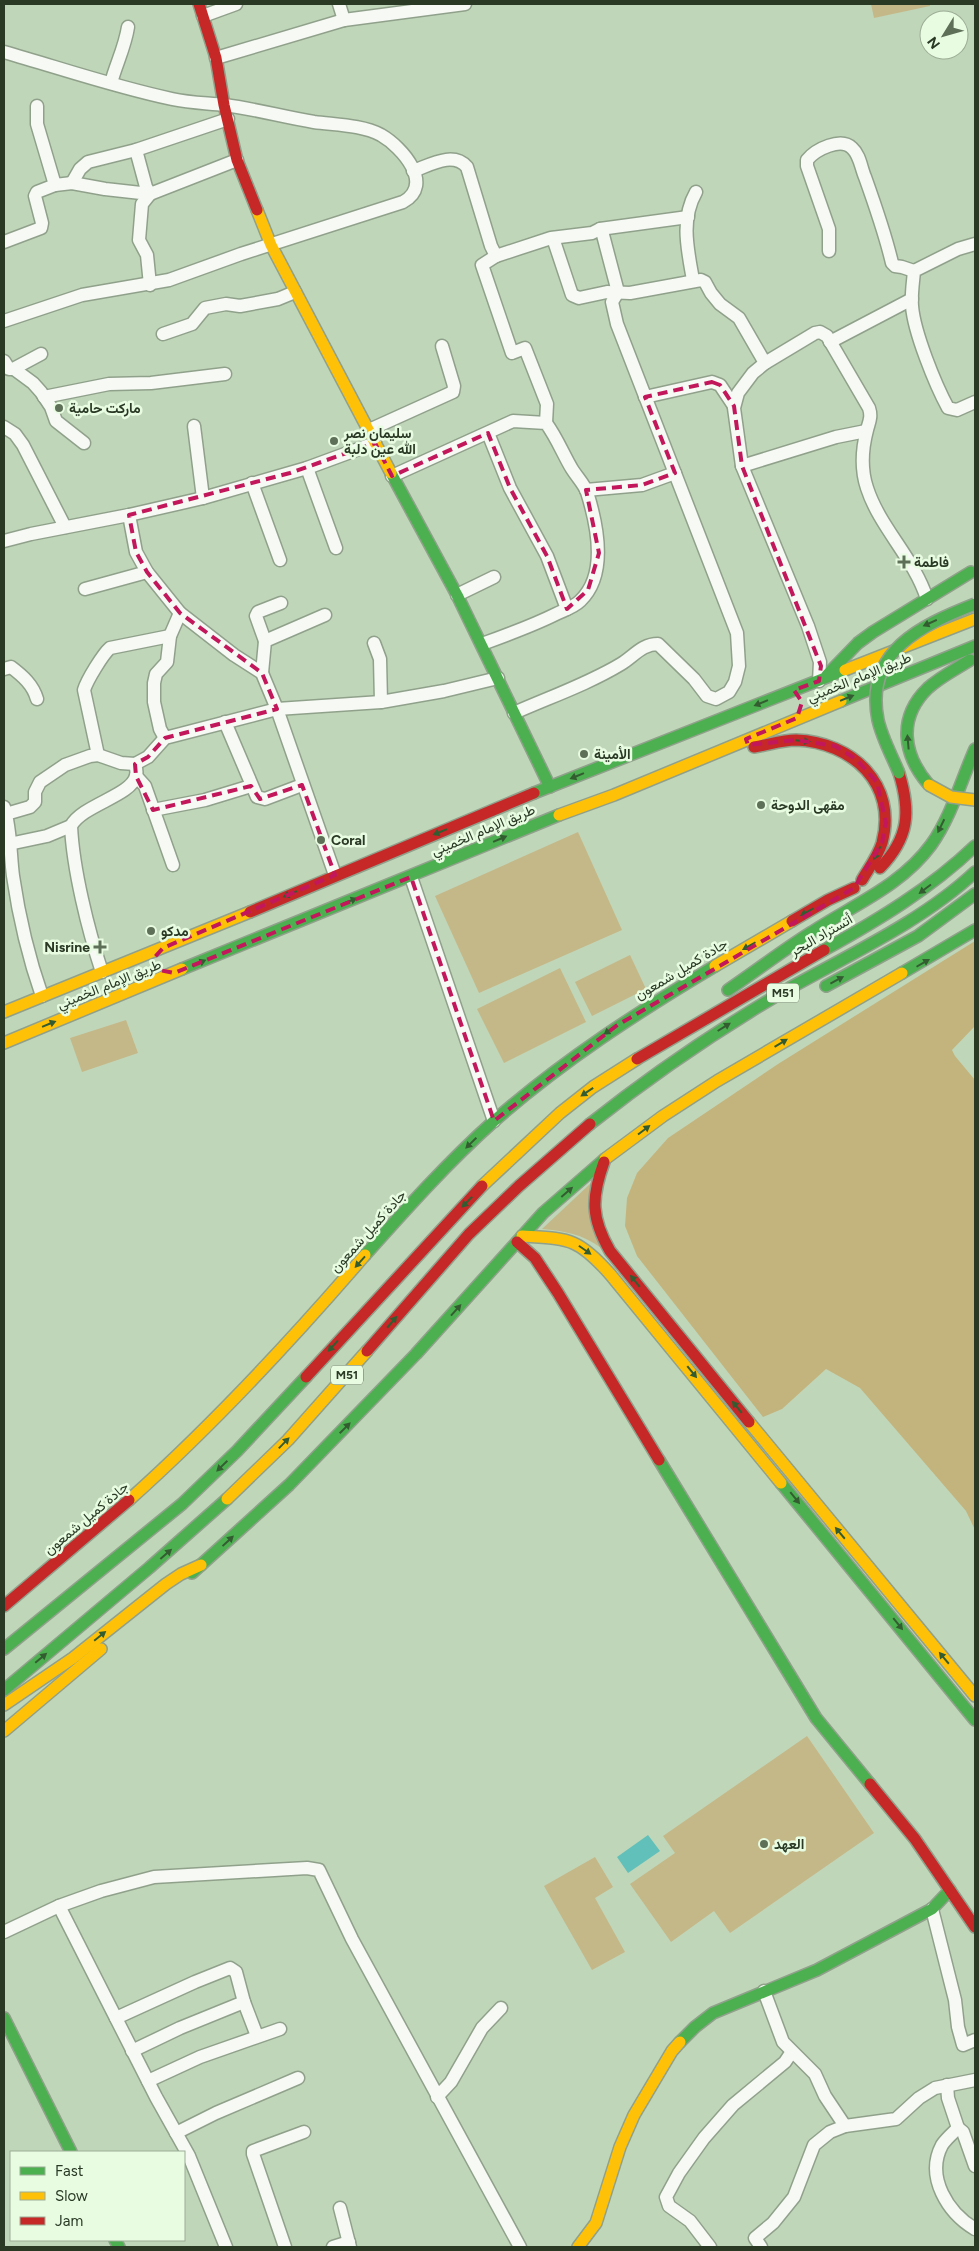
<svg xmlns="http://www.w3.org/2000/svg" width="979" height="2251" viewBox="0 0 979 2251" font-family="Figtree,Vazirmatn,sans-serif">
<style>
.green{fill:#c4b889}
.forest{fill:#c3b47e}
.water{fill:#61c0ba}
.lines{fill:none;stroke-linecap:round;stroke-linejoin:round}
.street-casing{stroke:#90a18b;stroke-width:15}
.fast-casing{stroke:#90a18b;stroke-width:14}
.slow-casing{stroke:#90a18b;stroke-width:14}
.jam-casing{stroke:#90a18b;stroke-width:14}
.street{stroke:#f6f9f4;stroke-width:12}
.fast{stroke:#4caf50;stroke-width:11}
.slow{stroke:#ffc107;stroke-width:11}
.jam{stroke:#c62828;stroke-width:11}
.fast-bridge-casing{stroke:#90a18b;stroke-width:14;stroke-linecap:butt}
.slow-bridge-casing{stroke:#90a18b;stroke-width:14;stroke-linecap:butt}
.fast-bridge{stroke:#4caf50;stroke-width:11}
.slow-bridge{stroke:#ffc107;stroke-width:11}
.oneway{fill:#345c31}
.marked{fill:none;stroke:#c2185b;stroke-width:4;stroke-dasharray:10 6;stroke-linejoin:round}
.poi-dot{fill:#5e7058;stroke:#e8fce2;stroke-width:2}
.labels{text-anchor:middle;stroke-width:5;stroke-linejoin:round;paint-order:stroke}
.shield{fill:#e8fce2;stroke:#62745d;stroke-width:1}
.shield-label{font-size:12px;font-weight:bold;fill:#293924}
.poi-label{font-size:14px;font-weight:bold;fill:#293924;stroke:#e8fce2;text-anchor:start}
.street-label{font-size:14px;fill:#293924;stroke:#e8fce2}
</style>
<rect width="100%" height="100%" fill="#c0d6b9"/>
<g class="green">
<polygon points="871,4 930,4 930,6 874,18"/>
<polygon points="578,832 622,930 479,993 435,896"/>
<polygon points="630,955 646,989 592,1016 575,982"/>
<polygon points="560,968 586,1022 504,1063 477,1009"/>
<polygon points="126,1020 138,1053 82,1072 70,1038"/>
<path d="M591 1183 601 1248C583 1234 563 1231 542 1229Z"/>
<polygon points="807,1736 874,1833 730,1933 714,1911 671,1942 630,1884 675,1853 663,1836"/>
<polygon points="595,1857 613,1887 595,1898 625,1952 592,1970 544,1886"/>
</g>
<polygon class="forest" points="975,941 975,1026 952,1050 955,1056 975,1080 975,1530 966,1511 860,1388 826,1369 782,1409 763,1417 637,1256 625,1226 627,1198 637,1173 668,1138 778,1064"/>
<polygon class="water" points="648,1835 660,1851 628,1873 617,1857"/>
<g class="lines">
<g class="street-casing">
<g id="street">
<polyline points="339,4 344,20"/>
<polyline points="203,16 236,4"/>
<path d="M4 52C60 68 115 87 172 99 190 103 207 103 225 105 255 109 284 117 314 122 336 125 362 125 381 135 402 147 435 185 403 202L241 254 169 280 82 295 4 321"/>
<polyline points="216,58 344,20 465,4"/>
<path d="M111 83C116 64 125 47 128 27"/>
<polyline points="37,106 37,124 55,185"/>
<polyline points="136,150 146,187 150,194 142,204 139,240 147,255 150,285"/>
<path d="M413 171C430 165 453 151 467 167L491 246 496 256 551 238 592 233 600 229 603 235 618 292 612 302 617 324 737 633 739 666 735 682 729 692 716 699 707 696 694 679 658 644C642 644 634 656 621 664 588 684 550 697 514 713"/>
<polyline points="72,183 80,169 88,162 136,150 228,119"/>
<polyline points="600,229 688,217"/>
<polyline points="553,238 572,295 579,298 607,292 630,293 701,280 705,282 711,293 720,304 739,318 765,363"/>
<polyline points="4,242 41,228 42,223 35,196 37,192 55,185 72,183 105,189 150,194 237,160"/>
<path d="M975 244 958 249 914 271C913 283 911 295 912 306 914 332 935 384 948 408L957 410 975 402"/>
<path d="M829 251V229L807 166V160C816 149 841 137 852 148 860 155 861 168 865 177 875 205 885 233 892 263L895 266 902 267 914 271"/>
<polyline points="496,256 482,265 512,353 525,348 547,404 546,423"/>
<path d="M693 280C688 251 680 220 696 192"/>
<polyline points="163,334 192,324 205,308 226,304 240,306 278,299 295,292"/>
<polyline points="830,342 912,299"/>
<polyline points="4,361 9,369 13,369 41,354"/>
<polyline points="14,369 33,383 41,392 51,407 56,421 84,443"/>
<polyline points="44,397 109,384 151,383 225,374"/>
<polyline points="645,397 712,382 720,385 734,406"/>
<polyline points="194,426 203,498"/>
<polyline points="4,427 15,434 23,445 65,527"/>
<polyline points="369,430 453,392 454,386 442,346"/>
<polyline points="488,433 510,488 547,556 567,609"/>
<polyline points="742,466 836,437 866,431"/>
<polyline points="307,468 336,548"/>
<path d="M392 476 513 421 546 423C557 438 563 454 572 469 577 477 584 484 587 492 597 524 608 575 580 601 574 607 564 610 556 614 532 626 507 635 482 644"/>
<polyline points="252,483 280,560"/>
<polyline points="586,490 642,485 675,473"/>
<polyline points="129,515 136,552 147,572 180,613 234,655 262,673 277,709 335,875"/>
<polyline points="4,541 31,534 129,515 203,498 307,468 375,443"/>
<polyline points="85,589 147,572"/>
<polyline points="457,595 494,577"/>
<polyline points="265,641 256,616 258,612 281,603"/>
<polyline points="374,643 380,659 381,702"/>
<path d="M4 669 11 667C23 676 33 685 37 699"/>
<polyline points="262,673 265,641 325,615"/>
<path d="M819 681 820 662 808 626 742 466 734 408 738 393 753 373 765 363 815 333 820 332 827 336 869 408C872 417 869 422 867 430 862 449 861 470 867 488 880 528 914 558 927 599"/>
<polyline points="225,722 257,797 265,799 302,785"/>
<polyline points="165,738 160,729 154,702 154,683 156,674 167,662 170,636 180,613"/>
<path d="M98 755 84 690C87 680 103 654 110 648L170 636"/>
<polyline points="136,776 145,786 173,865"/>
<path d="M4 807C11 829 10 853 13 876 19 917 28 956 42 996"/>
<polyline points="153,810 205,800 251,786"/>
<polyline points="6,814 30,807 35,802 35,792 40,782 65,765 90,756 98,755 121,763 135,764"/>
<polyline points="9,844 47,836 71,826"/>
<polyline points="411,877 494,1121"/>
<path d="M102 972C88 930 73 869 71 826 82 805 131 796 136 776 137 772 136 767 135 764L148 757 165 738 277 709 381 702 444 691 498 678"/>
<polyline points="59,1906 156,2097 189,2156 226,2247"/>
<polyline points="932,1909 955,2000 958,2027 963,2045 975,2040"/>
<polyline points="4,1932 59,1906 101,1891 154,1877 307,1868 319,1870 352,1939 520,2247"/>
<polyline points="764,1991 783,2042 815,2074 825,2096 845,2126"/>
<polyline points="244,2002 257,2036"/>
<polyline points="116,2018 195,1982 230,1968 236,1972 244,2002 180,2028 132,2051"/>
<polyline points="148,2081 200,2057 280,2029"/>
<path d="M947 2085 948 2098 958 2128C953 2133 946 2139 942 2145 925 2177 948 2213 975 2229"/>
<polyline points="437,2097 451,2082 482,2028 501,2008"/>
<polyline points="958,2128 963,2132 975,2166"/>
<polyline points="176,2133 216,2113 298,2078"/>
<polyline points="340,2208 350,2247"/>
<polyline points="285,2247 253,2154 253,2151 304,2132"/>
<polyline points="333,2247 349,2242"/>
<polyline points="710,2247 690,2221 669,2206 666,2197 679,2173 704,2138 733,2105 785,2062 791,2053"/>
<polyline points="761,2247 755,2238 773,2223 794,2197 814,2145 830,2132 845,2126 896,2119 919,2098 935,2088 975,2080"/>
</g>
</g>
<g class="fast-casing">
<g id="fast">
<polyline points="391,473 457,595 550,787"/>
<polyline points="827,675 858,643 873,632 971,572"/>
<polyline points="841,701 975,646"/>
<path d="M929 785C903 755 897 718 928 688 940 677 956 669 970 660"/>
<polyline points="534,793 845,670"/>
<path d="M824 950C878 920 930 889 975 846"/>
<polyline points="182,969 559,815"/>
<polyline points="902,973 975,930"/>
<polyline points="826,986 918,936 975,894"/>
<path d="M728 990C756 971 783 950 812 932 853 905 901 886 931 845 951 817 961 781 975 749"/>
<path d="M590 1124C653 1074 719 1029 788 989 849 955 924 920 975 872"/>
<path d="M365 1255C406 1209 448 1162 494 1121 562 1061 638 1012 715 966"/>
<polyline points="659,1460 816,1718 870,1784"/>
<polyline points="781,1483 975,1720"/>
<polyline points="192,1573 289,1485 416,1354 543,1213 605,1159"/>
<polyline points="4,1649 182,1504 237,1451 306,1377"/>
<polyline points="4,1690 149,1568 227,1499"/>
<polyline points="4,2018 71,2152"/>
<polyline points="680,2042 695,2027 713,2013 817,1970 932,1909 950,1890"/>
<polyline points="115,2240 119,2247"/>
</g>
</g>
<g class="slow-casing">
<g id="slow">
<polyline points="257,210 271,245 391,473"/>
<polyline points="845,670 975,619"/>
<polyline points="559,815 614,795 841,701"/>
<polyline points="715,966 792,921"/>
<polyline points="4,1012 250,912"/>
<polyline points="4,1043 182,969"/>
<polyline points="605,1159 663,1116 717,1081 902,973"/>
<polyline points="482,1186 560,1113 593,1087 637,1059"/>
<path d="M522 1236C569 1239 577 1237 610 1274L781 1483"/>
<polyline points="749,1422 975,1696"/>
<polyline points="227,1499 288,1440 367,1351"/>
<path d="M129 1500C214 1424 291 1341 365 1255"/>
<polyline points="4,1705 73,1658 166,1584 181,1574 201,1565"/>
<polyline points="4,1731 101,1649"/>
<polyline points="578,2247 596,2223 620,2147 634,2115 672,2051 680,2042"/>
</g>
</g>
<g class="jam-casing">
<g id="jam">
<polyline points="199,4 216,58 224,105 237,160 257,210"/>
<path d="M754 747C768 745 782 740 796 740 852 742 898 784 882 843 878 856 869 868 862 880"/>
<path d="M880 868C909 838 911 812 899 773"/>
<polyline points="250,912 534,793"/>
<polyline points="792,921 828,900 854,888"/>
<polyline points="637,1059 824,950"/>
<path d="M604 1162C591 1198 591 1218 610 1251L749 1422"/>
<polyline points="517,1242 535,1258 558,1293 659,1460"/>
<polyline points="367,1351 469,1234 519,1186 590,1124"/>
<polyline points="306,1377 482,1186"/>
<polyline points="4,1606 129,1500"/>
<polyline points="870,1784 915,1839 975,1927"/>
</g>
</g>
<use href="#street" class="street"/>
<use href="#fast" class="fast"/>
<use href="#slow" class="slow"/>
<use href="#jam" class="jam"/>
<g class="fast-bridge-casing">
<path id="fast-bridge" d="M899 773C892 756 882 738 878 720 864 651 922 625 975 604"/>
</g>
<g class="slow-bridge-casing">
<polyline id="slow-bridge" points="929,785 951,797 975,800"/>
</g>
<use href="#fast-bridge" class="fast-bridge"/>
<use href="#slow-bridge" class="slow-bridge"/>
</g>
<defs><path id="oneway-solid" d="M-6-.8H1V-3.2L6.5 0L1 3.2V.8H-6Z" transform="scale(1.25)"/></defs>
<g class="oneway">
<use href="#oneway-solid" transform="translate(930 623) rotate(156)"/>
<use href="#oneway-solid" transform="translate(847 698) rotate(-22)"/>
<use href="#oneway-solid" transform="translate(761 703) rotate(158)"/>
<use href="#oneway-solid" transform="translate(803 741) rotate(6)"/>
<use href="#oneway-solid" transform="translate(908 742) rotate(-95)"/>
<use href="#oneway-solid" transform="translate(577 776) rotate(158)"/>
<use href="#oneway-solid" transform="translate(941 826) rotate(116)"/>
<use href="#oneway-solid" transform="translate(440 832) rotate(158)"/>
<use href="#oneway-solid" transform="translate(500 839) rotate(-23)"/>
<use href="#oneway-solid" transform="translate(877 853) rotate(118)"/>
<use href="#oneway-solid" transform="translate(925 889) rotate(143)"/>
<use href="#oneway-solid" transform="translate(290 894) rotate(157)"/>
<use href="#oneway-solid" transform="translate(350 901) rotate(-21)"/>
<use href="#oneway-solid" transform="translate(807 912) rotate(150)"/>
<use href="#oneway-solid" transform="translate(749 946) rotate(150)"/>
<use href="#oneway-solid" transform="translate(199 963) rotate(-23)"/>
<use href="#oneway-solid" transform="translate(923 963) rotate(-30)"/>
<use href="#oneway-solid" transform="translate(837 980) rotate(-28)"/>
<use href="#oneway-solid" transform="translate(49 1024) rotate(-22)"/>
<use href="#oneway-solid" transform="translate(724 1027) rotate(-32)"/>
<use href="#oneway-solid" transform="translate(610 1030) rotate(144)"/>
<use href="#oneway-solid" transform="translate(781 1043) rotate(-31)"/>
<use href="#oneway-solid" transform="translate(587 1092) rotate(146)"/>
<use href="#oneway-solid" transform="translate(644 1130) rotate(-37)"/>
<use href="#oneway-solid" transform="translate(471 1143) rotate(136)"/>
<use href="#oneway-solid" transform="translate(567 1192) rotate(-41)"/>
<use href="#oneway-solid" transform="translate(467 1202) rotate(134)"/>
<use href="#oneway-solid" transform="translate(585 1250) rotate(35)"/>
<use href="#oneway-solid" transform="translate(360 1262) rotate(132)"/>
<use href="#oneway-solid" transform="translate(635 1281) rotate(-129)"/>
<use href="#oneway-solid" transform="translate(456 1310) rotate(-48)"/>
<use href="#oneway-solid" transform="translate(392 1322) rotate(-50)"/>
<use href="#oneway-solid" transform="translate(333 1346) rotate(132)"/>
<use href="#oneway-solid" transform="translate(692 1372) rotate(51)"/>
<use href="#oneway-solid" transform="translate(737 1407) rotate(-129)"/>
<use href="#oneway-solid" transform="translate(345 1428) rotate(-45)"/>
<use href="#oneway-solid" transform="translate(284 1443) rotate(-46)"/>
<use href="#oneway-solid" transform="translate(222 1466) rotate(136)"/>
<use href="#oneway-solid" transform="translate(795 1498) rotate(51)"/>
<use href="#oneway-solid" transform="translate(840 1533) rotate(-130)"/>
<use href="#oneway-solid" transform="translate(228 1541) rotate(-43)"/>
<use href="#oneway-solid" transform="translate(166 1554) rotate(-41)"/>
<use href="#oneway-solid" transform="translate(898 1624) rotate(51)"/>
<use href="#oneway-solid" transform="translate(100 1636) rotate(-39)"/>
<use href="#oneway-solid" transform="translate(41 1658) rotate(-40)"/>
<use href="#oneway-solid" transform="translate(944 1658) rotate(-130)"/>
</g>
<path class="marked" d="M712 382 720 385 734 406 742 466 821 666 819 681 794 690 802 702 797 718 746 739 748 745 796 740 835 746 856 759 877 782 886 823 882 843 854 888 616 1026 494 1121 411 877 174 973 154 969 153 959 163 948 335 875 302 785 260 799 251 786 153 810 136 776 135 764 148 757 165 738 277 709 262 673 180 613 147 572 136 552 129 515 290 473 375 443 392 476 488 433 510 488 547 556 567 609 588 590 599 553 586 490 642 485 675 473 645 397Z"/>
<g class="poi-dot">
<circle cx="59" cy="408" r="5"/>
<circle cx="334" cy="441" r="5"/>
<path d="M901.5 554.5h5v5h5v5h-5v5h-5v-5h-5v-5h5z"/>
<circle cx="584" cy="754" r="5"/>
<circle cx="761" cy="805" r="5"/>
<circle cx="321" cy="840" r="5"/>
<circle cx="151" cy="931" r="5"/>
<path d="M97.5 939.5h5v5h5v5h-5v5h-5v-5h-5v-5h5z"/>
<circle cx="764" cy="1844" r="5"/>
</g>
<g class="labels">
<g class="shield">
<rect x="767" y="983.5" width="32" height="19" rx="4"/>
<rect x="331" y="1365.5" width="32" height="19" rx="4"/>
</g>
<g class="shield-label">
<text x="783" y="997">M51</text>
<text x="347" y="1379">M51</text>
</g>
<g class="poi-label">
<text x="69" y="413">ماركت حامية</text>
<text x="344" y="438">سليمان نصر<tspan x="344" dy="16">الله عين دلبة</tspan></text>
<text x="914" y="567">فاطمة</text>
<text x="594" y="759">الأمينة</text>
<text x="771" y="810">مقهى الدوحة</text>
<text x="331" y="845">Coral</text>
<text x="161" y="936">مدكو</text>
<text x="90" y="952" text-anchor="end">Nisrine</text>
<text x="774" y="1849">العهد</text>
</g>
<g class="street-label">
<text transform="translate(859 677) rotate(-22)" y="5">طريق الإمام الخميني</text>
<text transform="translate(483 830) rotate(-23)" y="5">طريق الإمام الخميني</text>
<text transform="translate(821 935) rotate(-30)" y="5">أتستراد البحر</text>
<text transform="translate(681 969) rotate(-31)" y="5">جادة كميل شمعون</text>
<text transform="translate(109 984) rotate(-22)" y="5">طريق الإمام الخميني</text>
<text transform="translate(368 1231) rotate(-48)" y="5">جادة كميل شمعون</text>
<text transform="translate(86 1518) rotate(-40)" y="5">جادة كميل شمعون</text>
</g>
</g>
<rect width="979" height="2251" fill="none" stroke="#293924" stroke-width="10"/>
<rect x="10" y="2151" width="175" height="90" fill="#e8fce2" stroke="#9cae96"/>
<rect x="20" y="2167" width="25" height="8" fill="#4caf50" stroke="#9cae96"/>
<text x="55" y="2176" font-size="15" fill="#293924">Fast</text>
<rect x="20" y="2192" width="25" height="8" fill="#ffc107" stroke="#9cae96"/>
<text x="55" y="2201" font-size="15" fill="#293924">Slow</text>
<rect x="20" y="2217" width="25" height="8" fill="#c62828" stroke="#9cae96"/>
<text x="55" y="2226" font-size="15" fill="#293924">Jam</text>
<g transform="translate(944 35) rotate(233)"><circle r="24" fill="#e8fce2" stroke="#9cae96"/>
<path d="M0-4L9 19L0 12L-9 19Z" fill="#5e7058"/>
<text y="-8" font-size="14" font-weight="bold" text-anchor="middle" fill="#293924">N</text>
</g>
</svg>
